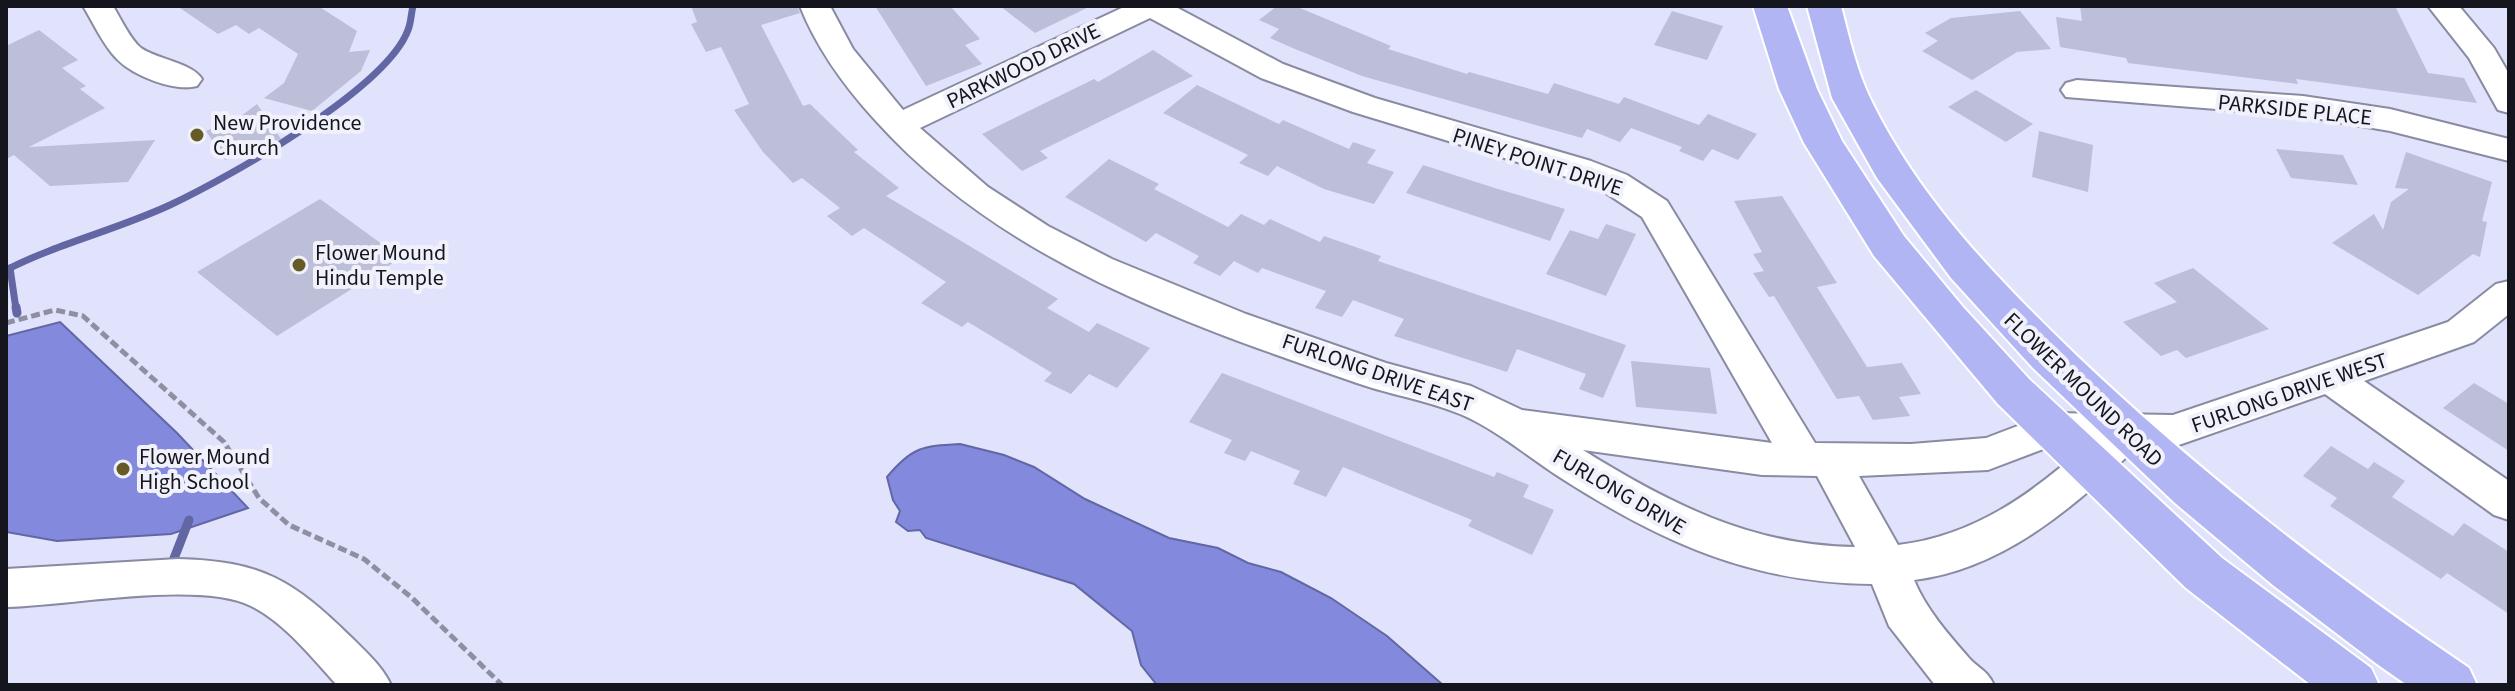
<svg xmlns="http://www.w3.org/2000/svg" width="2515" height="691" viewBox="0 0 2515 691" font-family="'Source Sans 3',sans-serif">
<style>
.water{fill:#8389dd;stroke:#6266a3;stroke-width:2}
.lines{fill:none;stroke-linecap:round;stroke-linejoin:round}
.stream-far1{stroke:#6266a3;stroke-width:7}
.stream{stroke:#6266a3;stroke-width:9}
.building{fill:#bcbfd7}
.minor-casing{stroke:#888ba1;stroke-width:4}
.major-casing{stroke:#fff;stroke-width:4}
.path{stroke:#8e90a2;stroke-width:5;stroke-dasharray:9 4;stroke-linecap:butt}
.minor{fill:#fff;fill-rule:evenodd}
.major{fill:#b2b5f4;fill-rule:evenodd}
.poi-dot{fill:#645b27;stroke:#f0f1fb;stroke-width:3}
.labels{text-anchor:middle;stroke-width:8;stroke-linejoin:round;paint-order:stroke}
.street-label{font-size:22px;fill:#14151d;stroke:#f0f1fb}
.poi-label{font-size:22px;fill:#14151d;stroke:#f0f1fb;text-anchor:start}
</style>
<rect width="100%" height="100%" fill="#e0e3fb"/>
<g class="water">
<polygon points="60,322 177,433 248,508 171,534 57,541 6,532 6,336"/>
<path d="M960 444 1004 455 1034 467 1085 499 1169 538 1218 548 1248 563 1281 572 1331 598 1387 636 1443 685H1157L1141 665 1132 631 1074 584 926 538 920 530 908 531 896 522 900 511 893 500 887 477C912 447 922 446 960 444Z"/>
</g>
<g class="lines">
<g class="stream-far1">
<polyline points="10,268 16,309"/>
<path d="M6 270C59 243 116 230 170 205 228 178 386 89 408 30 411 23 411 14 413 6"/>
</g>
<g class="stream">
<polyline points="16,307 17,313"/>
<polyline points="173,561 189,520"/>
</g>
</g>
<g class="building">
<polygon points="177,6 318,6 357,31 349,52 370,50 361,71 312,111 264,98 284,83 298,54 259,28 249,34 236,25 218,34"/>
<polygon points="691,6 797,6 800,13 761,25 803,106 810,104 858,150 854,152 899,188 886,196 1058,299 1047,308 1089,332 1097,323 1150,348 1117,388 1089,374 1071,394 1044,381 1052,373 968,322 962,327 921,303 946,282 864,228 852,236 827,216 840,208 802,178 793,183 763,152 734,110 749,104 721,47 706,52 691,24 697,22"/>
<polygon points="875,6 950,6 980,39 965,45 982,64 926,86"/>
<polygon points="1000,6 1091,6 1035,33"/>
<polygon points="1277,6 1295,6 1391,46 1388,49 1467,74 1469,72 1548,94 1554,83 1619,104 1624,97 1699,125 1708,114 1757,134 1738,160 1712,149 1703,161 1679,151 1682,147 1631,128 1620,142 1587,129 1582,138 1362,76 1295,49 1270,38 1279,29 1259,20"/>
<polygon points="2080,6 2395,6 2428,73 2464,78 2477,103 2296,79 2298,84 2128,63 2126,58 2060,47 2056,17 2082,21"/>
<polygon points="1672,11 1723,26 1707,60 1654,45"/>
<polygon points="2020,11 2051,49 2017,52 1972,80 1922,51 1938,41 1925,33 1951,18"/>
<polygon points="39,30 78,60 62,68 86,86 80,89 105,108 29,147 155,140 128,182 50,186 14,155 6,159 6,46"/>
<polygon points="1153,50 1193,76 1040,151 1048,158 1022,171 982,134 1094,79 1098,82"/>
<polygon points="1197,85 1279,124 1283,120 1349,149 1353,142 1376,150 1367,163 1394,172 1374,204 1324,189 1277,166 1268,176 1239,163 1248,155 1163,113"/>
<polygon points="1976,90 2033,124 2006,142 1948,107"/>
<polygon points="257,104 281,139 225,160 206,131 241,116"/>
<polygon points="2039,131 2093,145 2088,192 2032,177"/>
<polygon points="2276,149 2343,155 2358,185 2291,178"/>
<polygon points="2406,152 2492,182 2482,221 2487,222 2480,257 2473,254 2418,295 2332,243 2374,214 2383,230 2391,202 2409,189 2395,188"/>
<polygon points="1109,159 1159,184 1154,189 1228,227 1241,214 1264,225 1270,219 1320,242 1324,236 1381,256 1378,261 1626,345 1603,398 1579,389 1586,374 1517,349 1507,372 1394,336 1404,319 1353,300 1342,317 1315,308 1326,291 1262,268 1258,273 1234,261 1220,276 1193,263 1199,256 1156,233 1146,242 1065,197"/>
<polygon points="1423,165 1498,189 1565,209 1550,241 1406,193"/>
<polygon points="1782,196 1837,283 1817,287 1867,367 1902,363 1921,394 1899,397 1910,416 1873,420 1859,396 1837,399 1774,296 1769,297 1753,273 1764,271 1753,254 1762,252 1734,201"/>
<polygon points="320,199 401,258 277,336 197,272"/>
<polygon points="1606,224 1636,234 1606,296 1546,274 1570,230 1598,239"/>
<polygon points="2193,268 2269,329 2186,358 2177,350 2161,356 2123,322 2177,302 2154,283"/>
<polygon points="1631,361 1710,368 1717,414 1636,407"/>
<polygon points="1222,373 1494,477 1497,472 1529,485 1523,497 1554,510 1532,555 1468,526 1472,520 1343,467 1326,497 1293,484 1300,471 1251,451 1245,461 1224,453 1232,440 1189,422"/>
<polygon points="2474,383 2509,404 2509,451 2443,408"/>
<polygon points="2331,446 2368,469 2374,462 2405,481 2392,497 2453,536 2464,523 2509,552 2509,614 2447,573 2441,579 2330,506 2337,498 2303,476"/>
</g>
<g class="lines">
<g class="minor-casing">
<g id="minor">
<path d="M83 6H113C121 19 130 39 141 48 158 60 191 62 202 79L197 86C175 92 133 76 117 59 103 45 93 22 83 6Z"/>
<path d="M800 6H830L853 49 903 110 1126 6H1174L1283 64 1375 98 1591 161 1627 175 1667 201 1815 443 1911 444 1986 438 2052 413 2173 415 2448 322 2496 284 2509 281V314L2474 342 2364 381 2509 481V520L2494 515 2325 394 2173 447 2138 446C2075 506 2004 569 1914 580 1926 609 1948 634 1969 658 1979 669 1987 670 1994 685H1935L1889 626 1872 584C1751 583 1661 542 1561 478 1528 457 1496 429 1460 414 1427 400 1391 395 1357 383 1183 323 1002 261 876 121 845 87 817 49 800 6ZM1150 18 1261 78 1353 112 1567 177 1603 191 1642 217 1772 443 1522 410 1471 386 1386 363 1246 314 1112 259 1048 226 988 187 920 128ZM2054 445H2086C2031 495 1973 536 1898 545L1859 476 1988 470ZM1583 450 1762 475 1817 476 1855 547C1752 546 1668 503 1583 450Z"/>
<polygon points="2428,6 2459,6 2494,48 2509,74 2509,113 2498,110 2469,58"/>
<polygon points="2077,80 2303,96 2390,109 2509,139 2509,161 2390,131 2303,116 2066,97 2061,90 2066,83"/>
<path d="M178 559C262 561 293 580 352 638 367 653 382 666 391 685H337C312 658 285 623 251 606 199 580 68 606 6 607V569Z"/>
</g>
</g>
<g class="major-casing">
<g id="major">
<polygon points="1753,6 1787,6 1817,89 1842,141 1904,236 1963,307 2030,380 2222,558 2371,668 2379,685 2311,685 2186,588 1998,404 1874,256 1804,143 1779,89"/>
<path d="M1807 6H1841C1849 37 1856 69 1870 98 1918 198 1998 280 2077 356 2199 472 2330 574 2469 668L2477 685H2407L2377 664 2274 586 2175 503 2033 368 1951 278 1877 178 1832 98Z"/>
</g>
</g>
<polyline class="path" points="6,323 55,310 83,316 224,442 259,498 289,525 364,559 411,597 502,685"/>
<use href="#minor" class="minor"/>
<use href="#major" class="major"/>
</g>
<g class="poi-dot">
<circle cx="197" cy="135" r="8"/>
<circle cx="299" cy="265" r="8"/>
<circle cx="123" cy="469" r="8"/>
</g>
<g class="labels">
<g class="street-label">
<text transform="translate(1023 65) rotate(-26)" y="8">PARKWOOD DRIVE</text>
<text transform="translate(2295 109) rotate(6)" y="8">PARKSIDE PLACE</text>
<text transform="translate(1538 161) rotate(18)" y="8">PINEY POINT DRIVE</text>
<text transform="translate(1378 372) rotate(19)" y="8">FURLONG DRIVE EAST</text>
<text transform="translate(2084 389) rotate(44)" y="8">FLOWER MOUND ROAD</text>
<text transform="translate(2289 392) rotate(-19)" y="8">FURLONG DRIVE WEST</text>
<text transform="translate(1620 491) rotate(30)" y="8">FURLONG DRIVE</text>
</g>
<g class="poi-label">
<text x="213" y="130">New Providence<tspan x="213" dy="25">Church</tspan></text>
<text x="315" y="260">Flower Mound<tspan x="315" dy="25">Hindu Temple</tspan></text>
<text x="139" y="464">Flower Mound<tspan x="139" dy="25">High School</tspan></text>
</g>
</g>
<rect width="2515" height="691" fill="none" stroke="#14151d" stroke-width="16"/>
</svg>
